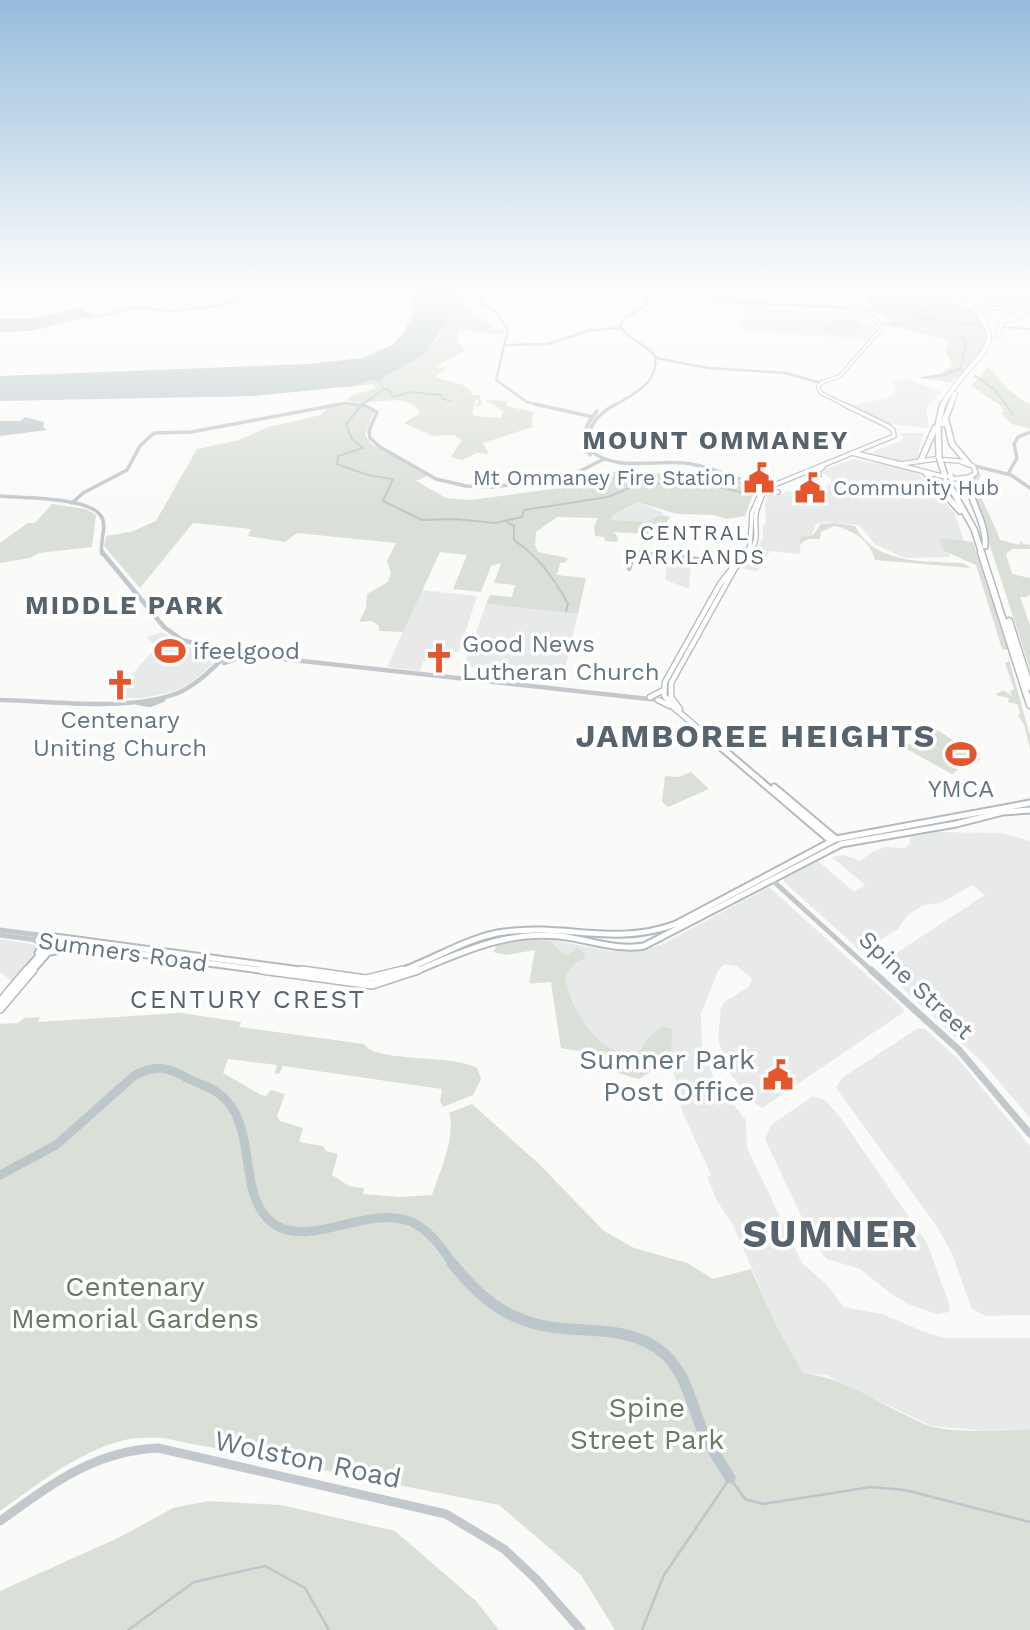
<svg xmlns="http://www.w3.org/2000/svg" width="1030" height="1630" viewBox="0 0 1030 1630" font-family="'Work Sans',sans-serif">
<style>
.built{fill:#e8e9e9}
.green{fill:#dadfd7}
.water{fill:#bbc7cb}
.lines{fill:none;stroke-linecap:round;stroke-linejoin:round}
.stream-far1{stroke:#bbc7cb;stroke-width:2}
.stream{stroke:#bbc7cb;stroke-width:2.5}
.river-far1{stroke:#bbc7cb;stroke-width:9}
.river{stroke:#bbc7cb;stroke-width:11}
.secondary-far4-casing{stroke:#b3babf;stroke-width:4.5}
.secondary-far3-casing{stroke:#b3babf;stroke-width:6}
.secondary-far2-casing{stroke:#b3babf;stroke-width:7}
.secondary-far1-casing{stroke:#b3babf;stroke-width:9}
.secondary-casing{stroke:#b3babf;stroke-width:10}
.motorway-far2-casing{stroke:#b4b9bd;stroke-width:6}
.motorway-far1-casing{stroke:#b4b9bd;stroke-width:8}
.motorway-casing{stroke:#b4b9bd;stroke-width:9}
.tertiary-far5{stroke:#c3c8cc;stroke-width:2.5}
.tertiary-far4{stroke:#c3c8cc;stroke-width:3.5}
.tertiary-far3{stroke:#c3c8cc;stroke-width:4.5}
.tertiary-far2{stroke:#c3c8cc;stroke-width:5}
.tertiary-far1{stroke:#c3c8cc;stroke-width:7}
.tertiary{stroke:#c3c8cc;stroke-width:9}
.secondary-far4{stroke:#fff;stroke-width:2.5}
.secondary-far3{stroke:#fff;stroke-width:3.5}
.secondary-far2{stroke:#fff;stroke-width:4.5}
.secondary-far1{stroke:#fff;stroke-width:5}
.secondary{stroke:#fff;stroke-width:7}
.motorway-far2{stroke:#fff;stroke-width:4.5}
.motorway-far1{stroke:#fff;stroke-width:5}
.motorway{stroke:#fff;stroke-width:6}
.secondary-bridge-casing{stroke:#b3babf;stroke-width:4.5;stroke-linecap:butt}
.motorway-bridge-casing{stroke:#b4b9bd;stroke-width:8;stroke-linecap:butt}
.secondary-bridge{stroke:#fff;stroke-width:2.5}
.motorway-bridge{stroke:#fff;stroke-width:5}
.labels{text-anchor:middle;stroke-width:7;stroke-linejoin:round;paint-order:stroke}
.far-poi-label{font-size:21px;fill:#657683;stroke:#fff;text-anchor:end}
.far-neighbourhood-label{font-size:21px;letter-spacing:2px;fill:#57646e;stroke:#fff}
.poi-label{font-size:24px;fill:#657683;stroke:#fff;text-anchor:start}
.street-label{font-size:24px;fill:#657683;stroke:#fff}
.far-district-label{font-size:26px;font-weight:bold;letter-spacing:2px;fill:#57646e;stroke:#fff}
.neighbourhood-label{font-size:26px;letter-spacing:2px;fill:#57646e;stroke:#fff}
.near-poi-label{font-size:28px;fill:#657683;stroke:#fff;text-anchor:end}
.near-park-label{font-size:28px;fill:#687a64;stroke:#fff}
.near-street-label{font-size:28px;fill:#657683;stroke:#fff}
.district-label{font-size:32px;font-weight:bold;letter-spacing:2px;fill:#57646e;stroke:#fff}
.near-district-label{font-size:38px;font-weight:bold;letter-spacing:2px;fill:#57646e;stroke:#fff}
</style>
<rect width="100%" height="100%" fill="#fafaf8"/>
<g class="built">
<polygon points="963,287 1030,289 1030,296 1023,305 990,305"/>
<polygon points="750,308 841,313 840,310 854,310 859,312 849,314 866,323 876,323 878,329 869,341 865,341 819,335 754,333 738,326 751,316 743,314"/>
<polygon points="907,379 941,392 926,408 929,428 890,424 851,406 888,398 894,393 896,387 890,382"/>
<polygon points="900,433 924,433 916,460 897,461 873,455 874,451 901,441 903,437"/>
<polygon points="853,459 907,468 919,474 954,512 964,541 946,539 950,557 905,558 876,545 859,525 826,522 816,524 812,535 801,537 800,554 770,551 757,572 742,568 763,539 763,525 766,523 765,504 769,494 784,494 786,491 815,494 831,483 831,479 820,471"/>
<polygon points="637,502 664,513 645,523 611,520 612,515"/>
<polygon points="667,562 691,564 689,589 665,580"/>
<polygon points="422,590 477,596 459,652 438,650 429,661 423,661 420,671 387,667"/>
<polygon points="486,604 578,614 563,677 464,666"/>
<polygon points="162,632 187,647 210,655 213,659 211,666 191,683 175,691 144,698 115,698 129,678 156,647 147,637"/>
<polygon points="938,832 1003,833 1030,841 1030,1118 984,1064 878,965 985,895 972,885 941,903 923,905 907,916 898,929 861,951 784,882 784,878 818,861 854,892 865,885 832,857 844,855 860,861 872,852 885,847 905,848 910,843 910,837"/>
<polygon points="769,887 903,1008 904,1012 762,1108 753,1102 728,1071 718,1039 721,1008 724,1002 749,987 752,979 737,966 724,964 718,971 701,1014 702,1050 717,1084 746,1120 747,1148 802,1263 826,1284 844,1307 882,1314 930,1334 945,1338 1030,1338 1030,1429 978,1430 931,1426 826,1375 803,1373 778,1329 733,1225 717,1201 707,1177 711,1175 682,1111 671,1059 639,1079 583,1063 579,1057 579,1051 561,1048 551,982 530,984 529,981 537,937 610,951 640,951 661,945"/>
<polygon points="0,939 37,945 31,958 12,981 0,972"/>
<polygon points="918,1028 925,1029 959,1060 1030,1146 1030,1315 986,1316 972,1309 952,1254 938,1228 836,1088 842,1078"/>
<polygon points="813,1096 825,1100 840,1117 927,1243 950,1306 949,1312 937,1314 910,1305 894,1296 860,1269 827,1259 814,1243 765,1139 771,1125"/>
</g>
<g class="green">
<path d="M458 287H463L461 305 474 313 465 315 480 317 495 329 504 328V333L491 334 459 329 458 343 465 350 434 368 447 367 435 377 463 385 470 390 472 395H479L482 405 475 407 479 400 476 399 472 414 475 416 501 418 504 411 485 400 508 401 506 406 533 412 532 427 483 443 489 454 477 453 462 460 451 457 462 440 454 435 433 436 404 423 420 413C412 395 384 401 369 402 361 403 354 401 346 401L353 395 375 389 373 384 342 388C377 379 431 362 446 324 451 311 450 298 458 287Z"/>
<path d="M868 287H929L930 296 949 305 978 310C1004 338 973 364 950 383 940 379 927 380 920 377L939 374 952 366 945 350 949 340 903 328 884 327 880 322 892 321 875 311 865 312 858 306H869Z"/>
<path d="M840 319 857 321 864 327C854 339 839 337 826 331L825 327 833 320Z"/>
<path d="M989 366C994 376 1019 401 1030 404V429L1012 424 1000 413H1004L1001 406 971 386Z"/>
<path d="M346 404H359L374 412 365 434 370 443 427 476 416 481 446 498 471 500 588 484 608 471C639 476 670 470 702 478L706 473 751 488 754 492 745 516 726 519 714 515 677 514 637 502 613 515 611 520 645 522 661 515 670 517 666 523 656 525 655 535 614 532 618 538 617 542 605 541 604 537 595 536 594 527 598 518 557 517 536 532 535 545 538 552 568 558 566 562 560 563 557 575 586 578 578 614 486 604 490 595 512 597 515 585 494 583 501 563 491 566 481 592 453 589 467 555 440 552 403 632 379 631V626L372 621 359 622 366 608 367 594 388 582 391 573 387 561 396 543 297 533 285 542 248 536 251 529 193 523 140 588 104 546 106 536 131 532 156 521 197 449 239 440 268 427 321 415 327 408Z"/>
<path d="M979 474 982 475 977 481C980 502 994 521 1000 540L1020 545 1021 540 1023 544 1030 545V549H1012L1006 554 1012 574 1030 578V594L1027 597H1020L1030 625V669L969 481Z"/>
<polygon points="52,504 86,509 96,515 92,547 39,553 30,558 0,563 0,543 28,523 35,523"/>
<path d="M834 523 855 526C875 565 925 561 962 563L971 568 875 560C870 540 853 530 834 526L821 532 820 539H808L800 544V537L813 535 821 524Z"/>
<polygon points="943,538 973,542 1008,650 1002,649 976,565 944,551 941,542 938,541"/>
<polygon points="1008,656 1030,736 1030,750 1024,724 1018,716 1020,713 1017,704 1008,702 1009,698 995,695 1003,690 1012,696 1010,692 1014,689 1005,663 1009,661"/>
<polygon points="936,729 981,759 970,768 960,768 952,774 903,747"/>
<polygon points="691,772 709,789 668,807 662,802 665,776 679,777"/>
<path d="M535 940 550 941 563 954 568 955 577 948 584 953 585 959 575 963 565 976C570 1009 598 1058 638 1054L647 1039 662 1026 672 1029 671 1058 639 1079 583 1063 579 1057V1051L561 1048 551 982 530 983 535 950 506 955 493 952 497 945Z"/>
<path d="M181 1013 241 1022 239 1027 364 1044C374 1063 454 1054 477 1068L481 1079 473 1095 443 1107 440 1101 442 1089 283 1066 279 1074 275 1073 277 1065 228 1059 223 1073 261 1095 266 1096 271 1090 285 1094 277 1116 280 1121 303 1128 299 1142 323 1146 326 1151 338 1154 332 1175 349 1186 364 1188 363 1194 400 1197 432 1195C440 1171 456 1138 449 1113L472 1104 540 1165 604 1231 634 1248 687 1263 713 1279 751 1269 778 1329 803 1373C848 1378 885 1408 927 1425 950 1434 1004 1430 1030 1429V1630H615L581 1575 499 1505 163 1438C151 1438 137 1437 125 1440 78 1451 39 1484 0 1511V1024L18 1023 24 1018 40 1017 38 1022Z"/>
<polygon points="208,1501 281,1505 395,1531 476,1601 499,1630 0,1630 0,1591 118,1538 173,1508"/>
</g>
<g class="water">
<polygon points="413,287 458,287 453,294 446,324 426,353 378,381 371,380 353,386 254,396 0,401 0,376 308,364 363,358 394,344 405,330 412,316"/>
<polygon points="78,308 94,315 31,331 0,332 0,319 27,319"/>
<polygon points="25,417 44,422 43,427 47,430 0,436 0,421 20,421"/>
</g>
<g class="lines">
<g class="stream-far1">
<polyline points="881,287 908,304 927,311 918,312 918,315 948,323 988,325"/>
<polyline points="221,306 237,299 229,287"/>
<polyline points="84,317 107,315 133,307 171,311 218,306"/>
<polyline points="892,325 926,318"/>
<polyline points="1003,327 1030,329"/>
<polyline points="975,376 994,389 1013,414"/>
<polyline points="922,378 945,375 961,368 966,342 962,337"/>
<polyline points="378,381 384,389 362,405 346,424 352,439 363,448 338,456 337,464 368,475 393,479 383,501 422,520 455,519 495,523 522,517 524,510 608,497 636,485 679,482 703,483 752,495"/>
<polyline points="384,389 389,390 393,397 410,392 441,395 443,399 451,401"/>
<path d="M507 522 514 526V540C538 556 555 579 568 604L566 611"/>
</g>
<g class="stream">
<polyline points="128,1630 194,1582 265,1566 305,1588 329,1630"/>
<polyline points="642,1630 664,1575 730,1478 745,1499 763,1504 871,1487 905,1490 1030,1522"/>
</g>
<path class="river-far1" d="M0 1175 56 1145 135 1075C157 1064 168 1067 189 1079 201 1085 217 1089 226 1100 256 1132 239 1190 268 1219 304 1256 372 1198 417 1225 433 1234 443 1250 453 1264"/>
<path class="river" d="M452 1263C484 1304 516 1326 569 1329 600 1331 631 1330 657 1348 685 1368 689 1397 701 1427 708 1445 720 1461 730 1478"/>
<g class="secondary-far4-casing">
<g id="secondary-far4">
<polyline points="933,287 934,295 949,302 973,306"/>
<polyline points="989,307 1030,311"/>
<polyline points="1023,308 1030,303"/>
<polyline points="821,383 818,387 821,393 847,406"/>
<polyline points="821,383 840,376 881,329 878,322 856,308 855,287"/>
</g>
</g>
<g class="secondary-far3-casing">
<g id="secondary-far3">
<polyline points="852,453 953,479 969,477 976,473 973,466 959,461 935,459 901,464 855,453"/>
<polyline points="819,475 818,471 823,467"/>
<polyline points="741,481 769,484"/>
<polyline points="764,493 778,492"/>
<polyline points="744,554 750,546 752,513 762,490 894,436 893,430 888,426 843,404"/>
<path d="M748 554C761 540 754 530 756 514 757 508 760 502 762 496"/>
</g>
</g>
<g class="secondary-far2-casing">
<g id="secondary-far2">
<polyline points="650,697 664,690"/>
<polyline points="658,700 670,706"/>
<polyline points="680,709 671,697 671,683 735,568 750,552"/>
<polyline points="711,739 673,707 664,695 665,682 720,584 745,552"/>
</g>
</g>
<g class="secondary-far1-casing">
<g id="secondary-far1">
<polyline points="709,737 831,841"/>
<polyline points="774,787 836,839"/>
<polyline points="38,940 42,946 38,953"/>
<polyline points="51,942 275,972"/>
<polyline points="50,952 71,948"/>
<polyline points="25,972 55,937 315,972"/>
<polyline points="31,972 57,942"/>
<path d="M398 972C434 960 467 937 504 932 566 923 614 947 676 924L836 839 1030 803"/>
<path d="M414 972C462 952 505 931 559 936 588 939 615 951 644 946L841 844 956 824 1003 812 1030 810"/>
</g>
</g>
<g class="secondary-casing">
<g id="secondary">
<polyline points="262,970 372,985 418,970"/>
<polyline points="302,970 366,979 403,970"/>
<polyline points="0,1002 27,970"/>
<polyline points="0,1009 33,970"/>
</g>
</g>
<g class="motorway-far2-casing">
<g id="motorway-far2">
<polyline points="935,288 943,287"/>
<polyline points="1006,308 1021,314"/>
<polyline points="997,337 1002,321 1018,317 1026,311"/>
<path d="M942 406C975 345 1023 351 953 287"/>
<polyline points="950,406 955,394"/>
</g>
</g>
<g class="motorway-far1-casing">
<g id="motorway-far1">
<polyline points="946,420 952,444 969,464"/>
<polyline points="943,424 951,404"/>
<polyline points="939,457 938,424 943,404"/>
<polyline points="921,460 935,428"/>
<polyline points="940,460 945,476"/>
<polyline points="926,473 960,511"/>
<path d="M971 477 967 481C971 503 987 524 985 546"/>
<polyline points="946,479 974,529 982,554"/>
</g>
</g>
<g class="motorway-casing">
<g id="motorway">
<polyline points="981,552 1030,705"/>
<polyline points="1009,621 1030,687"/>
</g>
</g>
<g class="tertiary-far5">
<polyline points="482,287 480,302 495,311 508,329 496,380 527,402 543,406"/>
<polyline points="643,287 743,303 856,308"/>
<polyline points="504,345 548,344 591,330 620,328"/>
<polyline points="656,358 708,368 786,373 821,383"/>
<polyline points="332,406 346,403 367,406"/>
<path d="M613 406C633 395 659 383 655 356 645 343 628 340 620 326L624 319 646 305 651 288"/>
</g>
<g class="tertiary-far4">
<polyline points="362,404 377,412 369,431 370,438 380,447 436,479 466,486 493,487 568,477 604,459"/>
<polyline points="535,404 593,417"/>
<path d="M616 404C598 414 586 426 588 449 614 472 652 460 684 463 712 466 740 481 768 488"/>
<path d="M590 455C578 440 586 424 597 411"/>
<polyline points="971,465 1011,475 1030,488"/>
<polyline points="1008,474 1017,458 1014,444 1018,437 1030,432"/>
<path d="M0 496C21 498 90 497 101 516 108 526 99 542 102 554"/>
<polyline points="72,503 83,493 127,470 140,446 154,433 191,432 341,404"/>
<polyline points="636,554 646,554"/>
</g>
<g class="tertiary-far3">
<polyline points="102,552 164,627 185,642"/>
<polyline points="629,569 634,554 640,553 735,563"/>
<polyline points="182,640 237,654 658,700 671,697"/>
<polyline points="224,663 242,657"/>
<path d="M0 700C53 701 128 712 178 693 197 685 214 668 228 653"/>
<polyline points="138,703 150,705 163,700"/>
</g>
<g class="tertiary-far2">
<polyline points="771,879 873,972"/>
<polyline points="0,930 55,937"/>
<polyline points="0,935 51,942"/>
</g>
<polyline class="tertiary-far1" points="871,970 959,1050 1030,1134"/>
<path class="tertiary" d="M0 1521C51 1485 93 1451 158 1448L446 1514 504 1549 536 1579 581 1630"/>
<use href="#secondary-far4" class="secondary-far4"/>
<use href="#secondary-far3" class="secondary-far3"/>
<use href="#secondary-far2" class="secondary-far2"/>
<use href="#secondary-far1" class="secondary-far1"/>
<use href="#secondary" class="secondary"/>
<use href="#motorway-far2" class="motorway-far2"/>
<use href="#motorway-far1" class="motorway-far1"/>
<use href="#motorway" class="motorway"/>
<g class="secondary-bridge-casing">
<polyline id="secondary-bridge" points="973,306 989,307"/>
</g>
<g class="motorway-bridge-casing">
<g id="motorway-bridge">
<polyline points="939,457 940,460"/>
<polyline points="950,476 952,479"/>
</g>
</g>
<use href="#secondary-bridge" class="secondary-bridge"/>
<use href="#motorway-bridge" class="motorway-bridge"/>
</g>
<linearGradient id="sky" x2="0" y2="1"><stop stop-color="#96bcdc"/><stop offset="0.56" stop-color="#fdfdfc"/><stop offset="1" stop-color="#fdfdfc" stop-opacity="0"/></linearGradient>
<rect width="1030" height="515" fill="url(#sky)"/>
<defs>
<g id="civic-bare" transform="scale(2.415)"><path d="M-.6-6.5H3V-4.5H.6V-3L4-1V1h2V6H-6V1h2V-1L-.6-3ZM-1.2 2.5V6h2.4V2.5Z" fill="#e4572e" stroke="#fff" stroke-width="2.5" paint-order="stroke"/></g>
<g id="stadium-bare" transform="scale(2.415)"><path d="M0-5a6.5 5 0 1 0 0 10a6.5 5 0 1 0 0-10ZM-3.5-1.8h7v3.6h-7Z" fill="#e4572e" stroke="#fff" stroke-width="2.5" paint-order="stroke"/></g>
<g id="church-bare" transform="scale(2.415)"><path d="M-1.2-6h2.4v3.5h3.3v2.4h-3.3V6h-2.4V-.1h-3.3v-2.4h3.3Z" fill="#e4572e" stroke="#fff" stroke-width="2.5" paint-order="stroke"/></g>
</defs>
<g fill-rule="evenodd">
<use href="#civic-bare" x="759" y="478"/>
<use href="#civic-bare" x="810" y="488"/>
<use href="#stadium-bare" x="170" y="651"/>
<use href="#church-bare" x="439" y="658"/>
<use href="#church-bare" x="120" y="685"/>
<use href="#stadium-bare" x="961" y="754"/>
<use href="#civic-bare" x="778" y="1075"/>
</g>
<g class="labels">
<g class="far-poi-label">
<text x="736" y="485">Mt Ommaney Fire Station</text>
<text x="833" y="495" text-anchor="start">Community Hub</text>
</g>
<g class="far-neighbourhood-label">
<text x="695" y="540">CENTRAL<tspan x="695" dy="24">PARKLANDS</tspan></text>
</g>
<g class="poi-label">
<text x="462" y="652">Good News<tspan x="462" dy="28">Lutheran Church</tspan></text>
<text x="193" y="659">ifeelgood</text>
<text x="120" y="728" text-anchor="middle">Centenary<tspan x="120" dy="28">Uniting Church</tspan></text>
<text x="961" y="797" text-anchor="middle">YMCA</text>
</g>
<g class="street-label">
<text transform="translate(123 952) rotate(8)" y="8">Sumners Road</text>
<text transform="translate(916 985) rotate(43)" y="8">Spine Street</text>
</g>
<g class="far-district-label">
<text x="716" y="449">MOUNT OMMANEY</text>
<text x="125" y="614">MIDDLE PARK</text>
</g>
<g class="neighbourhood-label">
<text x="248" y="1008">CENTURY CREST</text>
</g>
<g class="near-poi-label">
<text x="755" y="1069">Sumner Park<tspan x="755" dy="32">Post Office</tspan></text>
</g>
<g class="near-park-label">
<text x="135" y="1296">Centenary<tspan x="135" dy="32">Memorial Gardens</tspan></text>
<text x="647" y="1417">Spine<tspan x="647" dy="32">Street Park</tspan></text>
</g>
<g class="near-street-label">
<text transform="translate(308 1459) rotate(12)" y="10">Wolston Road</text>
</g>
<g class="district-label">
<text x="756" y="747">JAMBOREE HEIGHTS</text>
</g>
<g class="near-district-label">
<text x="831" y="1247">SUMNER</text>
</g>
</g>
</svg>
